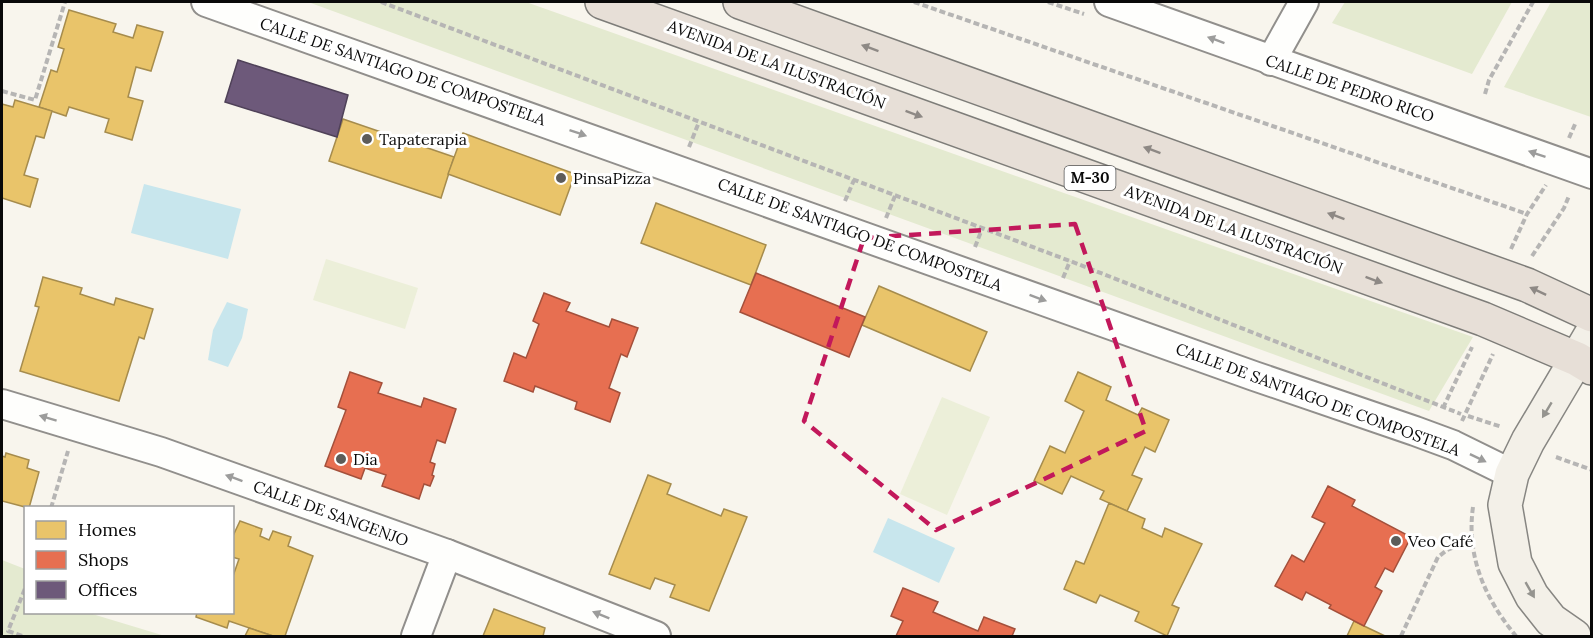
<svg xmlns="http://www.w3.org/2000/svg" width="1593" height="638" viewBox="0 0 1593 638" font-family="Lora,serif">
<style>
.green{fill:#e4ead0}
.pitch{fill:#ecefd9}
.water{fill:#c8e6ed}
.homes{fill:#e9c46a;stroke:#a68c4d;stroke-width:1.5}
.shops{fill:#e76f51;stroke:#a4503b;stroke-width:1.5}
.offices{fill:#6d597a;stroke:#4f4158;stroke-width:1.5}
.lines{fill:none;stroke-linecap:round;stroke-linejoin:round}
.minor-casing{stroke:#918f8c;stroke-width:32}
.secondary-casing{stroke:#878682;stroke-width:36}
.trunk-casing{stroke:#7e7d79;stroke-width:36}
.path{stroke:#b6b5b4;stroke-width:4;stroke-dasharray:6 3;stroke-linecap:butt}
.minor{stroke:#fefefc;stroke-width:28}
.secondary{stroke:#f3f0e8;stroke-width:33}
.trunk{stroke:#e7dfd7;stroke-width:33}
.oneway{fill:#9c9c9b}
.oneway2{fill:#8e8985}
.oneway3{fill:#95948f}
.marked{fill:none;stroke:#c2185b;stroke-width:4.5;stroke-dasharray:12 8;stroke-linejoin:round}
.poi-dot{fill:#5d5c59;stroke:#fff;stroke-width:2}
.labels{text-anchor:middle;stroke-width:6;stroke-linejoin:round;paint-order:stroke}
.shield{fill:#fff;stroke:#535353;stroke-width:1.5}
.shield-label{font-size:15px;font-weight:bold;fill:#090909}
.street-label{font-size:16px;fill:#090909;stroke:#fff}
.poi-label{font-size:16px;fill:#090909;stroke:#fff;text-anchor:start}
</style>
<rect width="100%" height="100%" fill="#f8f5ed"/>
<g class="green">
<polygon points="308,2 526,2 1188,237 1473,337 1429,411"/>
<polygon points="1345,2 1512,2 1472,74 1332,23"/>
<polygon points="1551,2 1591,2 1591,117 1504,87"/>
<polygon points="2,560 25,569 26,612 89,613 165,636 2,636"/>
</g>
<g class="pitch">
<polygon points="326,259 418,288 405,329 313,300"/>
<polygon points="942,397 990,417 947,515 900,494"/>
</g>
<g class="water">
<polygon points="144,184 241,209 228,259 131,233"/>
<polygon points="227,302 248,309 242,338 228,367 208,360 213,330"/>
<polygon points="888,518 955,548 939,583 873,552"/>
</g>
<g class="homes">
<polygon points="69,10 116,24 113,32 133,38 137,25 163,32 151,71 136,67 128,97 143,101 132,140 105,132 109,119 69,107 66,116 39,107 51,70 57,72 64,49 58,47"/>
<polygon points="15,100 52,111 44,138 36,136 24,175 38,179 30,207 2,198 2,104 13,107"/>
<polygon points="343,119 454,157 441,198 329,161"/>
<polygon points="463,133 575,174 560,215 448,174"/>
<polygon points="656,203 766,245 751,285 641,243"/>
<polygon points="43,277 82,288 80,294 114,305 116,298 153,309 144,339 139,337 119,401 20,371 39,307 35,306"/>
<polygon points="879,286 987,332 970,371 862,325"/>
<polygon points="1078,372 1111,387 1106,400 1138,415 1142,408 1169,420 1155,452 1145,447 1132,475 1142,479 1127,511 1100,499 1104,491 1071,476 1062,494 1034,481 1050,446 1065,453 1084,411 1065,401"/>
<polygon points="6,453 29,460 27,468 39,472 29,508 2,501 2,456 5,457"/>
<polygon points="648,475 671,484 667,494 721,516 724,509 747,517 709,611 670,597 675,585 655,578 650,589 609,574"/>
<polygon points="1109,503 1145,519 1142,528 1162,537 1165,528 1202,544 1172,605 1179,608 1167,636 1135,621 1139,612 1100,595 1096,603 1064,589 1076,561 1084,564"/>
<polygon points="240,521 262,529 260,536 269,540 273,531 291,537 288,546 313,556 285,636 273,636 229,621 227,628 196,617 197,612 232,612 232,579 239,559 232,557 232,538"/>
<polygon points="494,609 545,628 543,636 546,636 483,636"/>
<polygon points="1354,621 1364,626 1385,636 1347,636"/>
<polygon points="249,628 273,636 245,636"/>
</g>
<g class="shops">
<polygon points="756,273 865,317 849,357 740,312"/>
<polygon points="544,293 570,303 566,311 609,327 612,319 638,328 627,357 621,354 609,388 620,393 610,422 575,409 577,402 535,386 533,392 504,381 514,353 526,358 539,324 533,321"/>
<polygon points="350,372 382,383 378,393 421,407 424,398 456,409 445,443 437,440 430,462 435,464 432,475 434,476 430,486 424,484 419,499 382,486 386,475 365,468 361,479 325,466 346,410 338,407"/>
<polygon points="1328,486 1355,500 1352,506 1411,537 1393,572 1385,568 1375,587 1382,591 1364,626 1329,608 1331,605 1306,592 1302,600 1275,586 1292,555 1304,562 1325,523 1312,517"/>
<polygon points="903,588 938,602 933,612 978,631 984,617 1015,629 1012,636 896,636 903,621 891,616"/>
</g>
<polygon class="offices" points="238,60 348,95 337,137 225,102"/>
<g class="lines">
<g class="minor-casing">
<g id="minor">
<polyline points="206,2 1254,376 1415,431 1453,445 1512,474"/>
<polyline points="1109,2 1592,174"/>
<polyline points="1271,61 1304,2"/>
<polyline points="2,404 161,452 447,554 656,636"/>
<polyline points="416,636 447,554"/>
</g>
</g>
<g class="secondary-casing">
<polyline id="secondary" points="1574,636 1551,620 1532,596 1515,563 1505,505 1512,474 1528,441 1592,333"/>
</g>
<g class="trunk-casing">
<g id="trunk">
<polyline points="602,2 1483,319 1577,359 1592,368"/>
<polyline points="740,2 1527,285 1592,315"/>
</g>
</g>
<g class="path">
<polyline points="381,2 1070,261 1461,414"/>
<polyline points="914,2 1527,214"/>
<polyline points="1048,2 1084,14"/>
<polyline points="2,91 35,100 65,2"/>
<polyline points="1485,94 1489,80 1533,2"/>
<polyline points="1569,138 1576,122"/>
<polyline points="689,147 699,122"/>
<polyline points="845,201 854,180"/>
<polyline points="886,218 895,196"/>
<polyline points="975,247 982,229"/>
<polyline points="1511,249 1527,214 1546,185"/>
<polyline points="1532,256 1564,208 1569,196"/>
<polyline points="1063,278 1070,261"/>
<polyline points="1443,408 1472,347"/>
<polyline points="1468,416 1502,427"/>
<polyline points="1462,421 1493,354"/>
<polyline points="1556,457 1592,470"/>
<path d="M1473 507C1466 556 1485 599 1516 636"/>
<polyline points="51,508 68,451"/>
<polyline points="22,636 8,631 26,586"/>
<polyline points="1401,636 1438,557 1447,550 1462,544"/>
</g>
<use href="#minor" class="minor"/>
<use href="#secondary" class="secondary"/>
<use href="#trunk" class="trunk"/>
</g>
<defs><path id="oneway-solid" d="M-6-.8H1V-3.2L6.5 0L1 3.2V.8H-6Z" transform="scale(1.5)"/></defs>
<g class="oneway">
<use href="#oneway-solid" transform="translate(1216 40) rotate(-160)"/>
<use href="#oneway-solid" transform="translate(578 133) rotate(19)"/>
<use href="#oneway-solid" transform="translate(1537 154) rotate(-161)"/>
<use href="#oneway-solid" transform="translate(1038 298) rotate(20)"/>
<use href="#oneway-solid" transform="translate(48 418) rotate(-163)"/>
<use href="#oneway-solid" transform="translate(1478 458) rotate(26)"/>
<use href="#oneway-solid" transform="translate(234 478) rotate(-160)"/>
<use href="#oneway-solid" transform="translate(601 615) rotate(-158)"/>
</g>
<g class="oneway2">
<use href="#oneway-solid" transform="translate(870 48) rotate(-160)"/>
<use href="#oneway-solid" transform="translate(914 114) rotate(20)"/>
<use href="#oneway-solid" transform="translate(1152 150) rotate(-160)"/>
<use href="#oneway-solid" transform="translate(1336 216) rotate(-160)"/>
<use href="#oneway-solid" transform="translate(1374 280) rotate(20)"/>
<use href="#oneway-solid" transform="translate(1538 291) rotate(-155)"/>
</g>
<g class="oneway3">
<use href="#oneway-solid" transform="translate(1547 410) rotate(121)"/>
<use href="#oneway-solid" transform="translate(1530 590) rotate(60)"/>
</g>
<path class="marked" d="M1075 224 1146 431 936 530 804 421 864 238Z"/>
<g class="poi-dot">
<circle cx="367" cy="139" r="6"/>
<circle cx="561" cy="178" r="6"/>
<circle cx="341" cy="459" r="6"/>
<circle cx="1396" cy="541" r="6"/>
</g>
<g class="labels">
<rect class="shield" x="1064.5" y="166" width="51" height="24" rx="4.5"/>
<g class="shield-label">
<text x="1090" y="183">M-30</text>
</g>
<g class="street-label">
<text transform="translate(777 64) rotate(20)" y="6">AVENIDA DE LA ILUSTRACIÓN</text>
<text transform="translate(403 71) rotate(19)" y="6">CALLE DE SANTIAGO DE COMPOSTELA</text>
<text transform="translate(1350 88) rotate(19)" y="6">CALLE DE PEDRO RICO</text>
<text transform="translate(1234 229) rotate(20)" y="6">AVENIDA DE LA ILUSTRACIÓN</text>
<text transform="translate(860 234) rotate(20)" y="6">CALLE DE SANTIAGO DE COMPOSTELA</text>
<text transform="translate(1318 399) rotate(20)" y="6">CALLE DE SANTIAGO DE COMPOSTELA</text>
<text transform="translate(331 513) rotate(20)" y="6">CALLE DE SANGENJO</text>
</g>
<g class="poi-label">
<text x="379" y="145">Tapaterapia</text>
<text x="573" y="184">PinsaPizza</text>
<text x="353" y="465">Dia</text>
<text x="1408" y="547">Veo Café</text>
</g>
</g>
<rect width="1593" height="638" fill="none" stroke="#090909" stroke-width="6"/>
<rect x="24" y="506" width="210" height="108" fill="#ffffff" stroke="#9d9d9d" stroke-width="1.5"/>
<rect x="36" y="521" width="30" height="18" fill="#e9c46a" stroke="#9d9d9d" stroke-width="1.5"/>
<text x="78" y="536" font-size="18" fill="#090909">Homes</text>
<rect x="36" y="551" width="30" height="18" fill="#e76f51" stroke="#9d9d9d" stroke-width="1.5"/>
<text x="78" y="566" font-size="18" fill="#090909">Shops</text>
<rect x="36" y="581" width="30" height="18" fill="#6d597a" stroke="#9d9d9d" stroke-width="1.5"/>
<text x="78" y="596" font-size="18" fill="#090909">Offices</text>
</svg>
